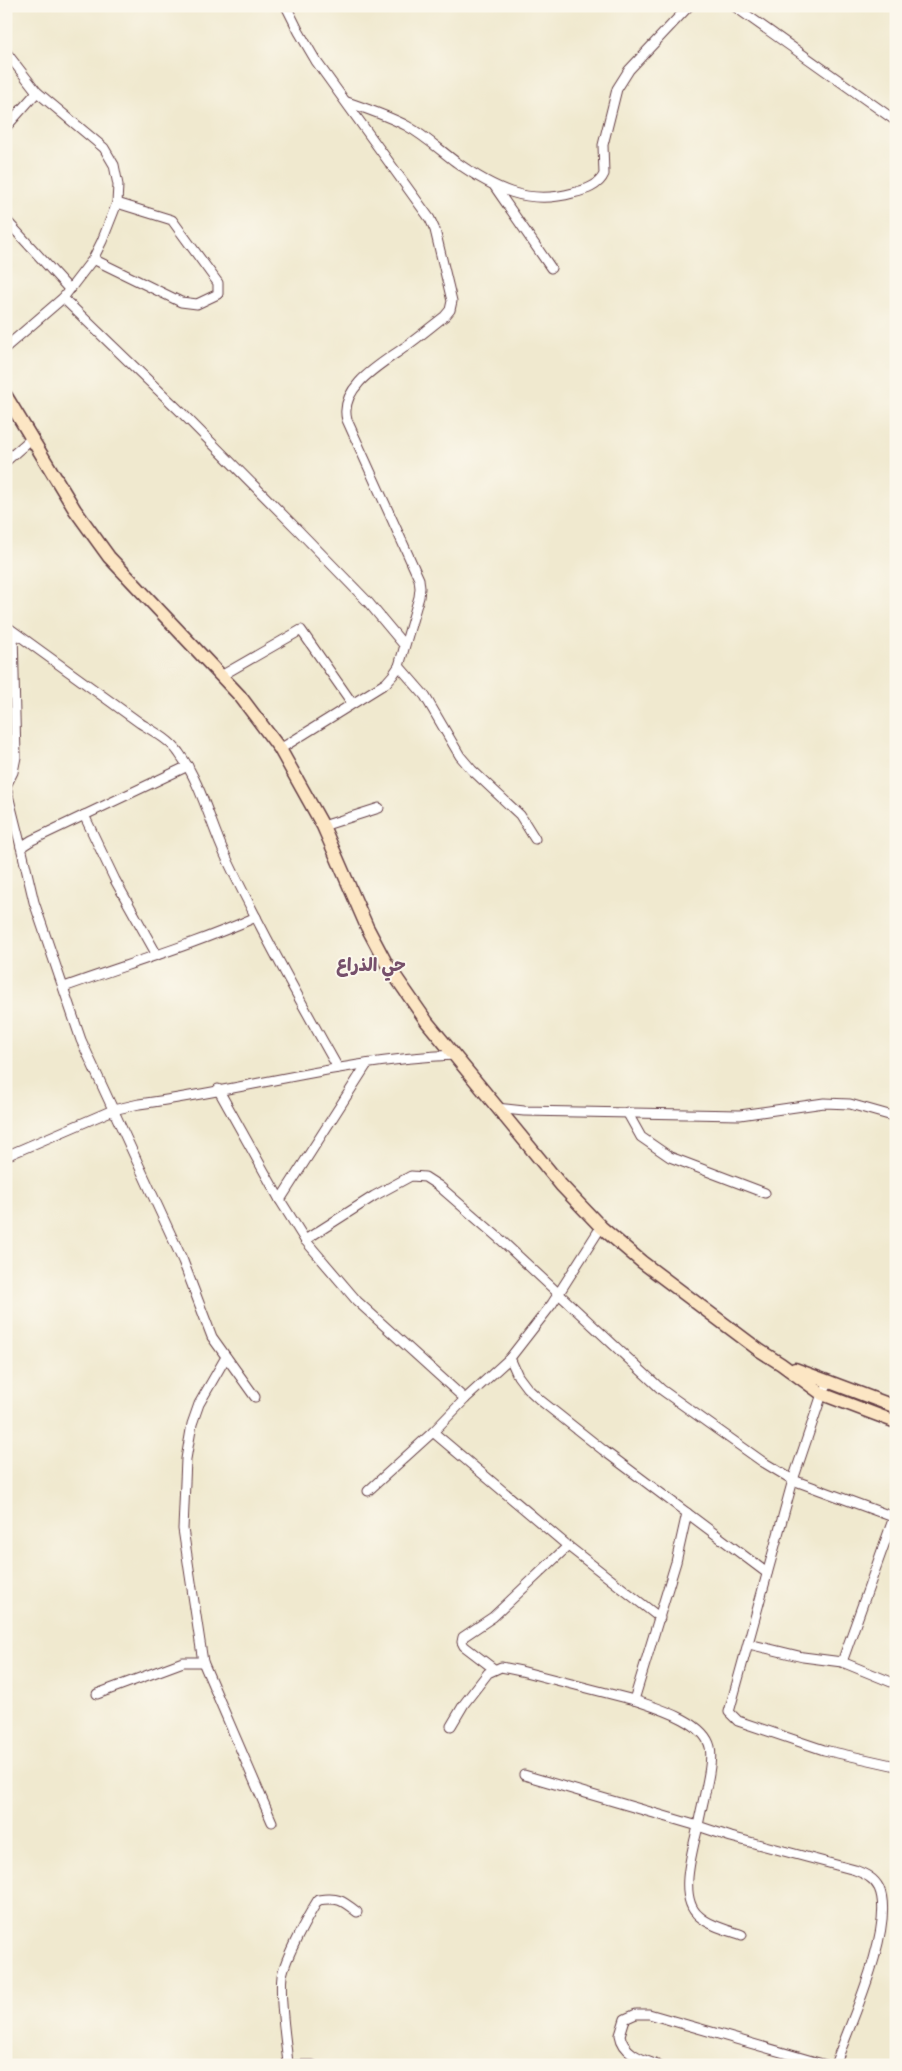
<svg xmlns="http://www.w3.org/2000/svg" width="902" height="2071" viewBox="0 0 902 2071" font-family="Itim,'Playpen Sans Arabic',sans-serif">
<style>
.lines{fill:none;stroke-linecap:round;stroke-linejoin:round}
.minor-casing{stroke:#633d44;stroke-width:11}
.secondary-casing{stroke:#633d44;stroke-width:15}
.minor{stroke:#fff;stroke-width:9}
.secondary{stroke:#fce6c4;stroke-width:12}
.labels{text-anchor:middle;stroke-width:4;stroke-linejoin:round;paint-order:stroke}
.neighbourhood-label{font-size:18px;font-weight:bold;fill:#76506b;stroke:#fbf7ec}
</style>
<rect width="100%" height="100%" fill="#fbf7ec"/>
<filter id="ink" filterUnits="userSpaceOnUse"><feTurbulence type="fractalNoise" baseFrequency=".02" numOctaves="2"/><feDisplacementMap in="SourceGraphic" scale="10" xChannelSelector="R" yChannelSelector="G"/><feConvolveMatrix kernelMatrix="1 2 1 2 8 2 1 2 1" color-interpolation-filters="sRGB"/></filter>
<filter id="wash" filterUnits="userSpaceOnUse"><feTurbulence type="fractalNoise" baseFrequency=".0096" numOctaves="4" result="noise"/><feDisplacementMap in="SourceGraphic" scale="20" xChannelSelector="R" yChannelSelector="G"/><feGaussianBlur stdDeviation="1.12" result="paint"/><feColorMatrix in="noise" values="0 0 0 0 0 0 0 0 0 0 0 0 0 0 0 0 0 1.4 0 .05"/><feComposite in="paint" operator="in"/></filter>
<g filter="url(#wash)">
<rect width="100%" height="100%" fill="#f0e9cf"/>
</g>
<g filter="url(#ink)">
<g class="lines">
<g class="minor-casing">
<g id="minor">
<polyline points="734,6 896,121"/>
<polyline points="6,52 37,92 104,148 114,165 118,185 117,203 102,241 93,259 63,298 6,347"/>
<path d="M347 102C367 109 388 116 407 126 425 136 440 150 456 162 493 188 527 206 573 193 585 190 599 186 604 174L603 145 617 89 629 70 689 6"/>
<polyline points="6,127 37,92"/>
<polyline points="495,187 551,268"/>
<polyline points="6,220 69,289"/>
<polyline points="93,259 181,302 197,304 218,294 218,283 172,220 117,203"/>
<polyline points="63,298 182,413 298,530 368,602 404,645"/>
<polyline points="6,461 31,439"/>
<path d="M6 626 140 723C153 731 170 740 179 753 201 783 210 823 226 857 260 929 299 999 338 1068"/>
<polyline points="399,666 425,696 460,756 472,770 520,815 535,839"/>
<polyline points="221,676 301,630 352,703"/>
<path d="M280 749 386 683 393 675 399 666 419 597 420 588 419 579 347 420C338 387 383 363 405 347 419 337 432 326 445 316L450 310 452 301 435 230 430 219 316 61 299 32 286 6"/>
<polyline points="188,766 32,840 21,847 34,902 81,1040 183,1261 212,1337 255,1397"/>
<polyline points="6,786 13,772 16,757 13,632"/>
<polyline points="6,787 21,847"/>
<polyline points="84,815 115,880 157,955"/>
<polyline points="323,826 379,808"/>
<path d="M64 987C128 964 193 945 256 917"/>
<polyline points="218,1089 280,1200 305,1240 357,1301 465,1399"/>
<polyline points="496,1108 524,1111 740,1115 824,1103 850,1104 896,1117"/>
<polyline points="627,1112 641,1137 670,1157 765,1193"/>
<path d="M6 1156 113 1110 139 1104C244 1090 348 1059 455 1055"/>
<polyline points="280,1200 367,1064"/>
<polyline points="305,1240 374,1196 411,1176 425,1177 439,1186 501,1240 662,1390 763,1462 793,1480 896,1518"/>
<polyline points="226,1357 199,1404 192,1424 186,1459 183,1529 203,1662 272,1822"/>
<polyline points="510,1358 518,1376 527,1388 540,1400 603,1450 767,1573"/>
<polyline points="830,1381 822,1394 793,1480 729,1712 738,1721 824,1750 896,1766"/>
<polyline points="433,1432 568,1546 660,1618"/>
<polyline points="368,1491 433,1432 465,1399 510,1358 552,1304 601,1227"/>
<path d="M687 1513 676 1562 634 1700C657 1708 704 1721 710 1747 714 1764 701 1807 698 1826L731 1837 855 1870C865 1874 874 1878 879 1888 896 1926 849 2026 835 2065"/>
<polyline points="749,1644 803,1657 842,1662 896,1684"/>
<polyline points="842,1662 894,1517"/>
<polyline points="494,1669 464,1646 462,1642 463,1637 493,1617 568,1546"/>
<polyline points="97,1694 183,1662 203,1662"/>
<polyline points="451,1726 464,1704 488,1673 501,1667 521,1671 634,1700"/>
<path d="M524 1775 698 1826C693 1850 677 1898 699 1916 710 1926 728 1930 742 1935"/>
<path d="M288 2064C286 2040 279 1999 282 1976 285 1958 308 1916 318 1900 338 1897 342 1900 357 1912"/>
<polyline points="286,2065 313,2065"/>
<path d="M657 2065C641 2059 623 2053 620 2035L625 2019 636 2014H649L826 2065"/>
</g>
</g>
<g class="secondary-casing">
<g id="secondary">
<polyline points="6,396 75,510 109,557 240,696 280,749 323,826 367,927 386,963 427,1022 561,1185 601,1227 642,1262 759,1350 781,1364 822,1394 896,1422"/>
<polyline points="795,1369 896,1407"/>
</g>
</g>
<use href="#minor" class="minor"/>
<use href="#secondary" class="secondary"/>
</g>
</g>
<g class="labels">
<g class="neighbourhood-label">
<text x="371" y="971">حي الذراع</text>
</g>
</g>
<rect width="902" height="2071" fill="none" stroke="#fbf7ec" stroke-width="25"/>
</svg>
